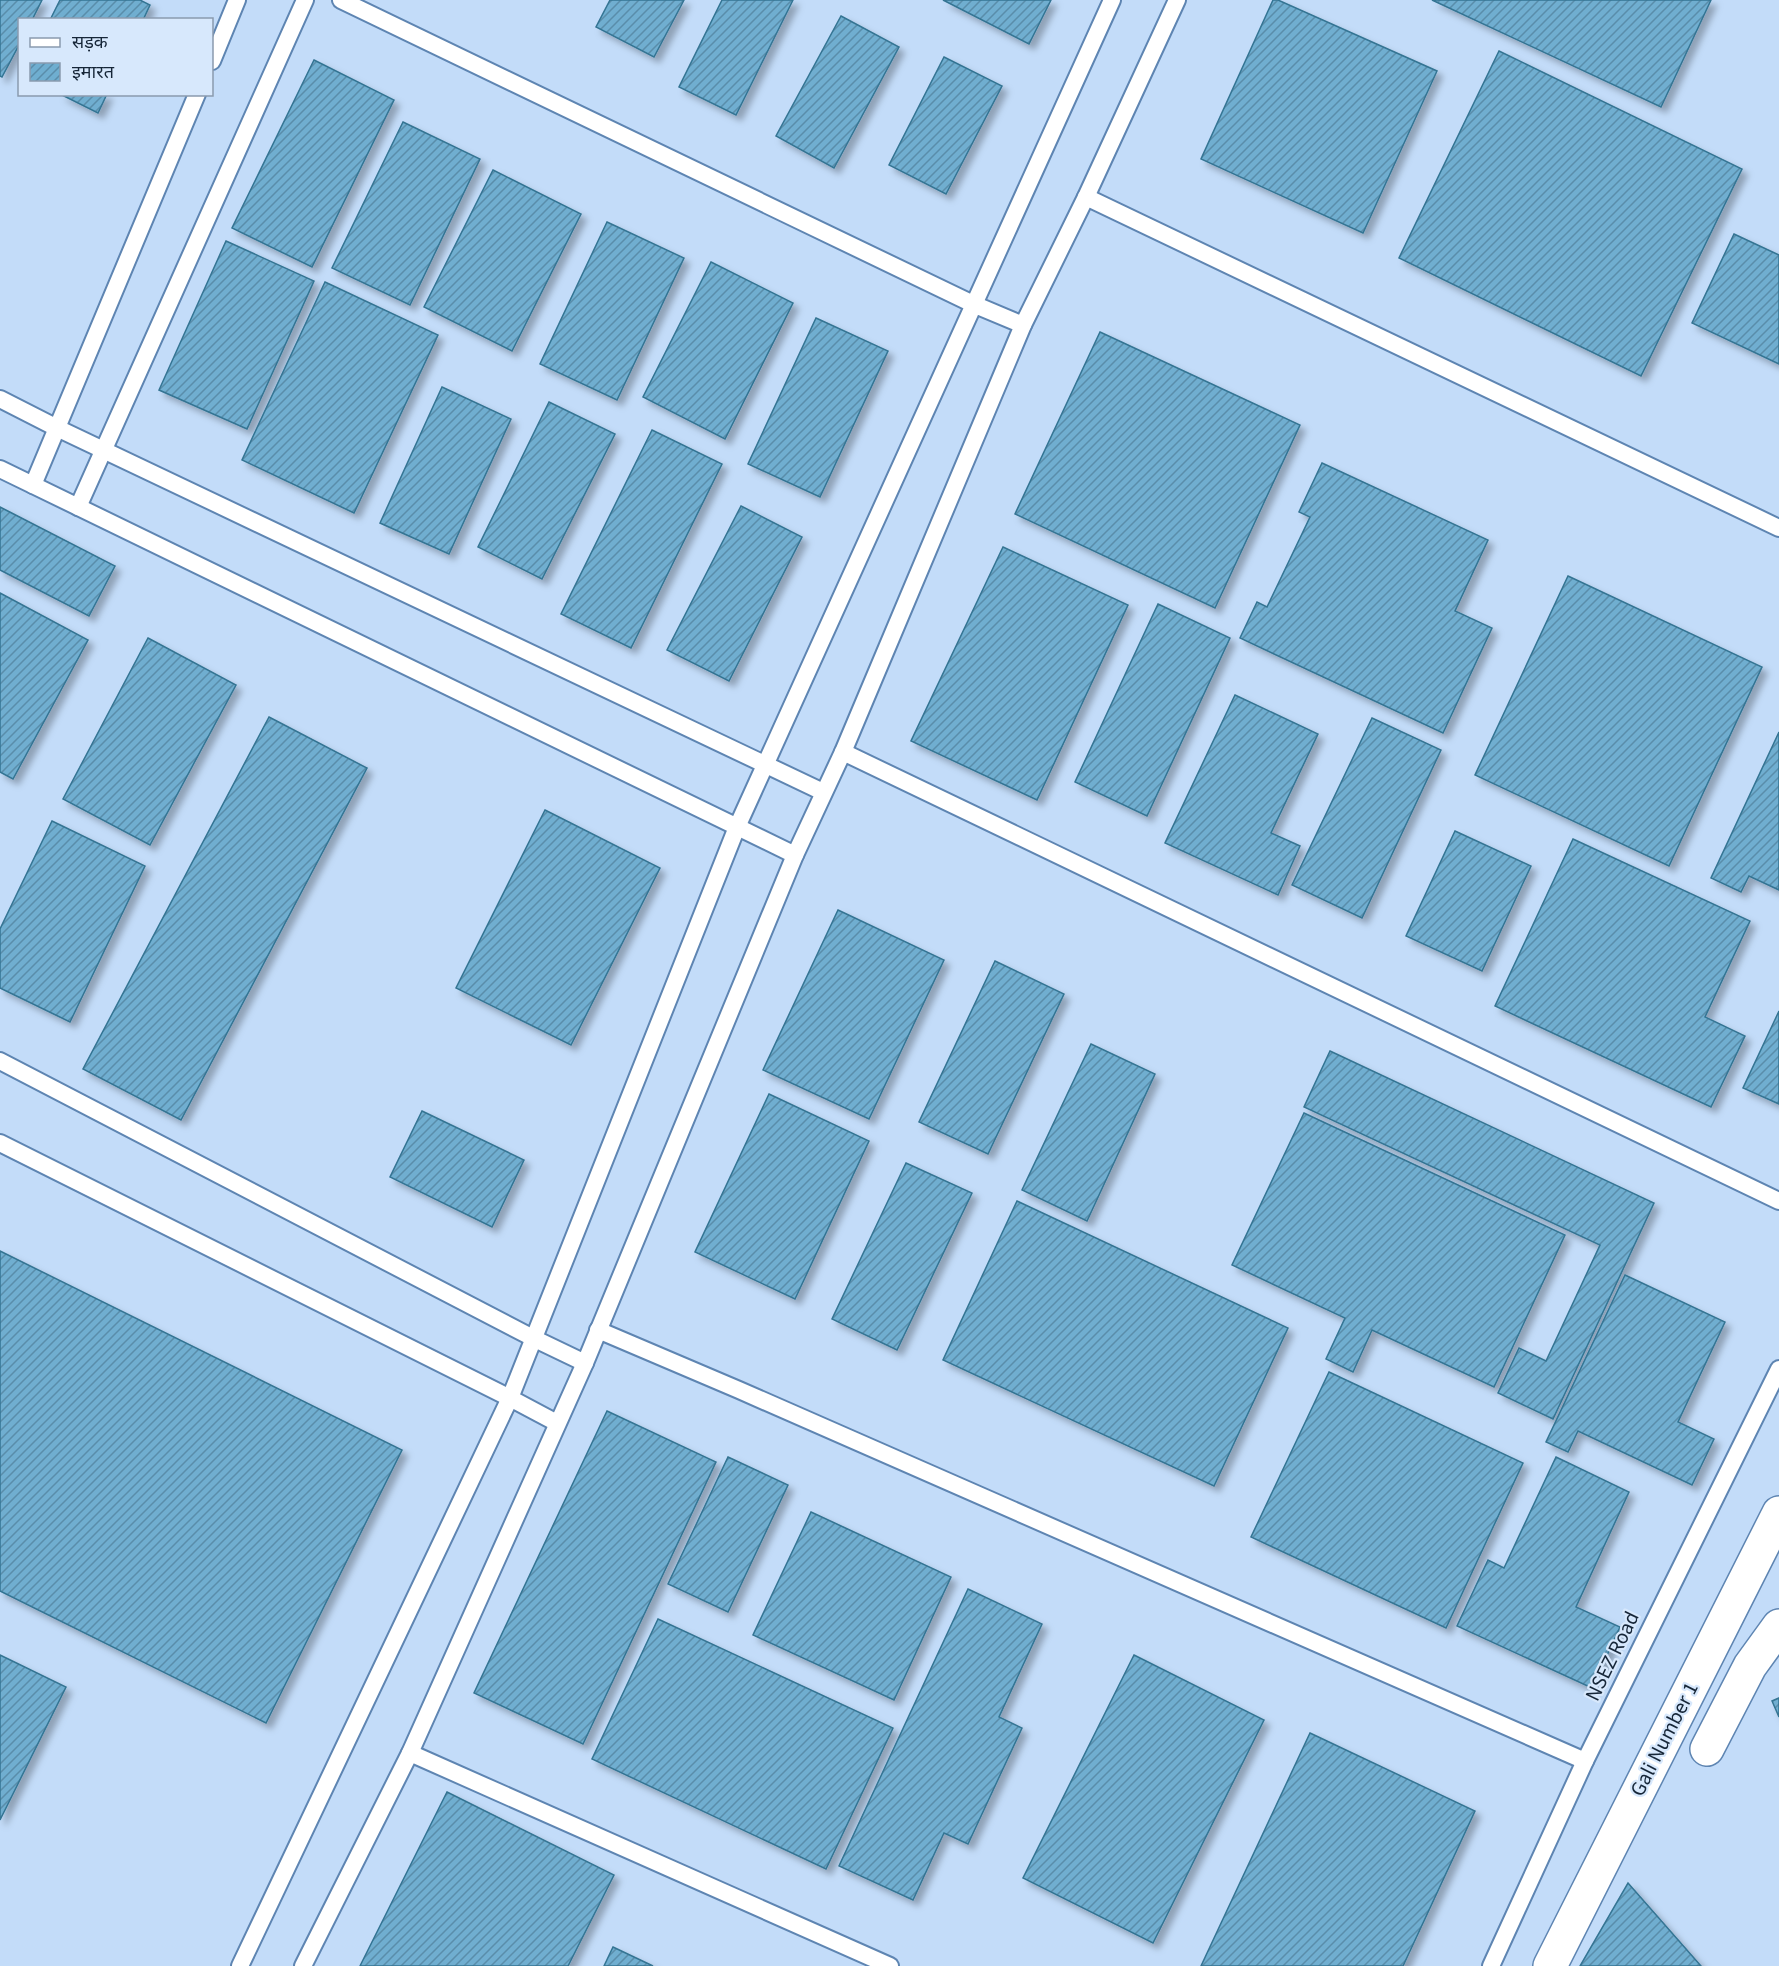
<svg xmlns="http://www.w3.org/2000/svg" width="1779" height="1966" viewBox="0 0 1779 1966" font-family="'Source Sans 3','Noto Sans Devanagari',sans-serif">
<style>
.building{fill:url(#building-hatch);stroke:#347493;stroke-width:1.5;filter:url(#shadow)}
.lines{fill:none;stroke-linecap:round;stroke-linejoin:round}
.service-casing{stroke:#5e85b2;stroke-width:20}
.minor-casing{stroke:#5e85b2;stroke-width:36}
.service{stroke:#fff;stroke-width:16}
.minor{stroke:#fff;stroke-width:33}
.labels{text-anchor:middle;stroke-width:4.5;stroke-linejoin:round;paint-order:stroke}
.street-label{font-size:21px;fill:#162638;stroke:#d7e8fc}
</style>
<defs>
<pattern id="building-hatch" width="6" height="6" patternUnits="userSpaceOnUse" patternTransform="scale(1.5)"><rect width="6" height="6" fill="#6faed0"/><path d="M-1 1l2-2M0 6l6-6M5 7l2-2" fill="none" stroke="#5a8daa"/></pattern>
<filter id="shadow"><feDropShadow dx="5.5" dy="5.5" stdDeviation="3" flood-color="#0004"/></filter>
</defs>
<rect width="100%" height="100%" fill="#c3dcf9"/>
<g class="building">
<polygon points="0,0 42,0 32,20 20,20 20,43 2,77 0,76"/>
<polygon points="60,0 140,0 150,5 143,20 50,20"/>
<polygon points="610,0 684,0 654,57 596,27"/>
<polygon points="722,0 793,0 736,115 679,87"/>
<polygon points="943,0 1051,0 1029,44"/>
<polygon points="1273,0 1278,0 1437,71 1363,233 1201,159"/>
<polygon points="1432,0 1711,0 1661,107"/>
<polygon points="841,16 899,47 834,168 776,136"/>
<polygon points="1499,51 1742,169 1641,376 1399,258"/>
<polygon points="944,57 1002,86 946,194 889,165"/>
<polygon points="314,60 394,100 312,267 232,228"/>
<polygon points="60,94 107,94 98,113"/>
<polygon points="403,122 480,159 410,305 332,268"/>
<polygon points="493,170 581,214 512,351 424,307"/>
<polygon points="607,222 684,258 617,400 540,364"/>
<polygon points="1734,234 1779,255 1779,364 1692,323"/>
<polygon points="226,241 314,281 247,429 159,390"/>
<polygon points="711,262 793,303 725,439 643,397"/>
<polygon points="325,282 438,335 354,513 242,460"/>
<polygon points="816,318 888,351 820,497 748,464"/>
<polygon points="1100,332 1300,425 1215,608 1015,514"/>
<polygon points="442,387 511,419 449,554 380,523"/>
<polygon points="549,402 615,434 542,579 478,547"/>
<polygon points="652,430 722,464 631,648 561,614"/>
<polygon points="1322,463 1488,540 1455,611 1492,628 1443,733 1240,638 1257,602 1267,607 1310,517 1299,512"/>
<polygon points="741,506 802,537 729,681 667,650"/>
<polygon points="0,507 115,566 89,616 0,570"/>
<polygon points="1003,547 1128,605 1037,800 911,741"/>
<polygon points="1568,576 1762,667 1669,866 1475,775"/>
<polygon points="0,593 88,640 13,779 0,772"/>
<polygon points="1158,604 1230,638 1147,816 1075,782"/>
<polygon points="148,638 236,685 150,845 63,799"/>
<polygon points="1235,695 1318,734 1271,833 1300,846 1278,895 1165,843"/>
<polygon points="269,717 367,768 181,1120 83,1069"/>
<polygon points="1372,718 1441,750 1362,918 1292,885"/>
<polygon points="1779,732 1779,890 1749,876 1741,892 1711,878"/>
<polygon points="545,810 660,868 571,1045 456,988"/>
<polygon points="52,821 145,866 70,1022 0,988 0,929"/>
<polygon points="1455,831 1531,866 1482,971 1406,936"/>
<polygon points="1573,839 1750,921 1705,1017 1745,1036 1711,1107 1495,1006"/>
<polygon points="838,910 944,960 869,1119 763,1070"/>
<polygon points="995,961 1064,994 988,1154 919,1122"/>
<polygon points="1779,1011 1779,1104 1743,1088"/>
<polygon points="1091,1044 1155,1074 1087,1221 1022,1190"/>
<polygon points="1330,1051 1654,1203 1553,1419 1498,1393 1519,1348 1546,1361 1600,1245 1304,1107"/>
<polygon points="769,1094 869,1141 795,1299 695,1252"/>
<polygon points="422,1111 524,1160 492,1227 390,1177"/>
<polygon points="1304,1113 1565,1235 1494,1387 1372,1330 1353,1372 1326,1359 1345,1318 1232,1265"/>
<polygon points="906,1163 972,1193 897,1350 832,1319"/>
<polygon points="1017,1201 1288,1328 1214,1486 943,1360"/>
<polygon points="0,1251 402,1450 266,1723 0,1591"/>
<polygon points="1625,1275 1725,1322 1678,1422 1714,1439 1692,1485 1578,1431 1568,1452 1546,1442"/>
<polygon points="1329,1372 1523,1463 1446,1628 1251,1537"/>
<polygon points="607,1411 716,1462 583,1744 474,1693"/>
<polygon points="728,1457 788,1485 728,1612 668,1584"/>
<polygon points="1556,1457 1629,1492 1576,1607 1620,1627 1592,1688 1457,1626 1488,1560 1504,1568"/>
<polygon points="811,1512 951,1577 894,1700 753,1635"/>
<polygon points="968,1589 1042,1624 999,1717 1022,1728 968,1844 944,1833 913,1900 839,1866"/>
<polygon points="658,1619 893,1728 826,1869 592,1759"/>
<polygon points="0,1655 66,1687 0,1820"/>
<polygon points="1134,1655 1264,1720 1153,1943 1023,1878"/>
<polygon points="1779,1698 1779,1717 1772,1701"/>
<polygon points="1310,1733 1475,1811 1403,1966 1201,1966"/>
<polygon points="447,1792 614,1875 568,1966 360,1966"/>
<polygon points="1628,1883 1701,1966 1580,1966"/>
<polygon points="613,1947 653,1966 604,1966"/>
</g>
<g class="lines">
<g class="service-casing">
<g id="service">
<polyline points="341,0 973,304 1023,325"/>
<polyline points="212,61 237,0"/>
<polyline points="1086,197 1779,528"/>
<polyline points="0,399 57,428 823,792"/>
<polyline points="0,469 795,855"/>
<polyline points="33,485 197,94"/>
<polyline points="78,507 305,0"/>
<polyline points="843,752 1779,1201"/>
<polyline points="0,1061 535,1339 585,1363"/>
<polyline points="0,1143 510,1398 557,1423"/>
<polyline points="598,1330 739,1390 1585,1761"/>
<polyline points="410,1753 890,1966"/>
<polyline points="240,1966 510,1398 737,827 1112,0"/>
<polyline points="303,1966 410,1753 585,1363 795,855 843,752 1023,325 1086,197 1177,0"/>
<polyline points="1491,1966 1585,1761 1779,1369"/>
</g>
</g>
<g class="minor-casing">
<g id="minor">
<polyline points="1707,1749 1750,1666 1779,1626"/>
<polyline points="1550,1966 1779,1513"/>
</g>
</g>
<use href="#service" class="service"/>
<use href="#minor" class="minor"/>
</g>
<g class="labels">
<g class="street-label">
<text transform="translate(1612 1656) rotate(-64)" y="7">NSEZ Road</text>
<text transform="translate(1664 1739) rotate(-63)" y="7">Gali Number 1</text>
</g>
</g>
<rect x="18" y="18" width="195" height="78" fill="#d7e8fc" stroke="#8a9aae" stroke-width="1.5"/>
<rect x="30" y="38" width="30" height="9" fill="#ffffff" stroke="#8a9aae" stroke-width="1.5"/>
<text x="72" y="48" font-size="18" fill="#162638">सड़क</text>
<rect x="30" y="63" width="30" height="18" fill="url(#building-hatch)" stroke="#8a9aae" stroke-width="1.5"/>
<text x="72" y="78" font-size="18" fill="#162638">इमारत</text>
</svg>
